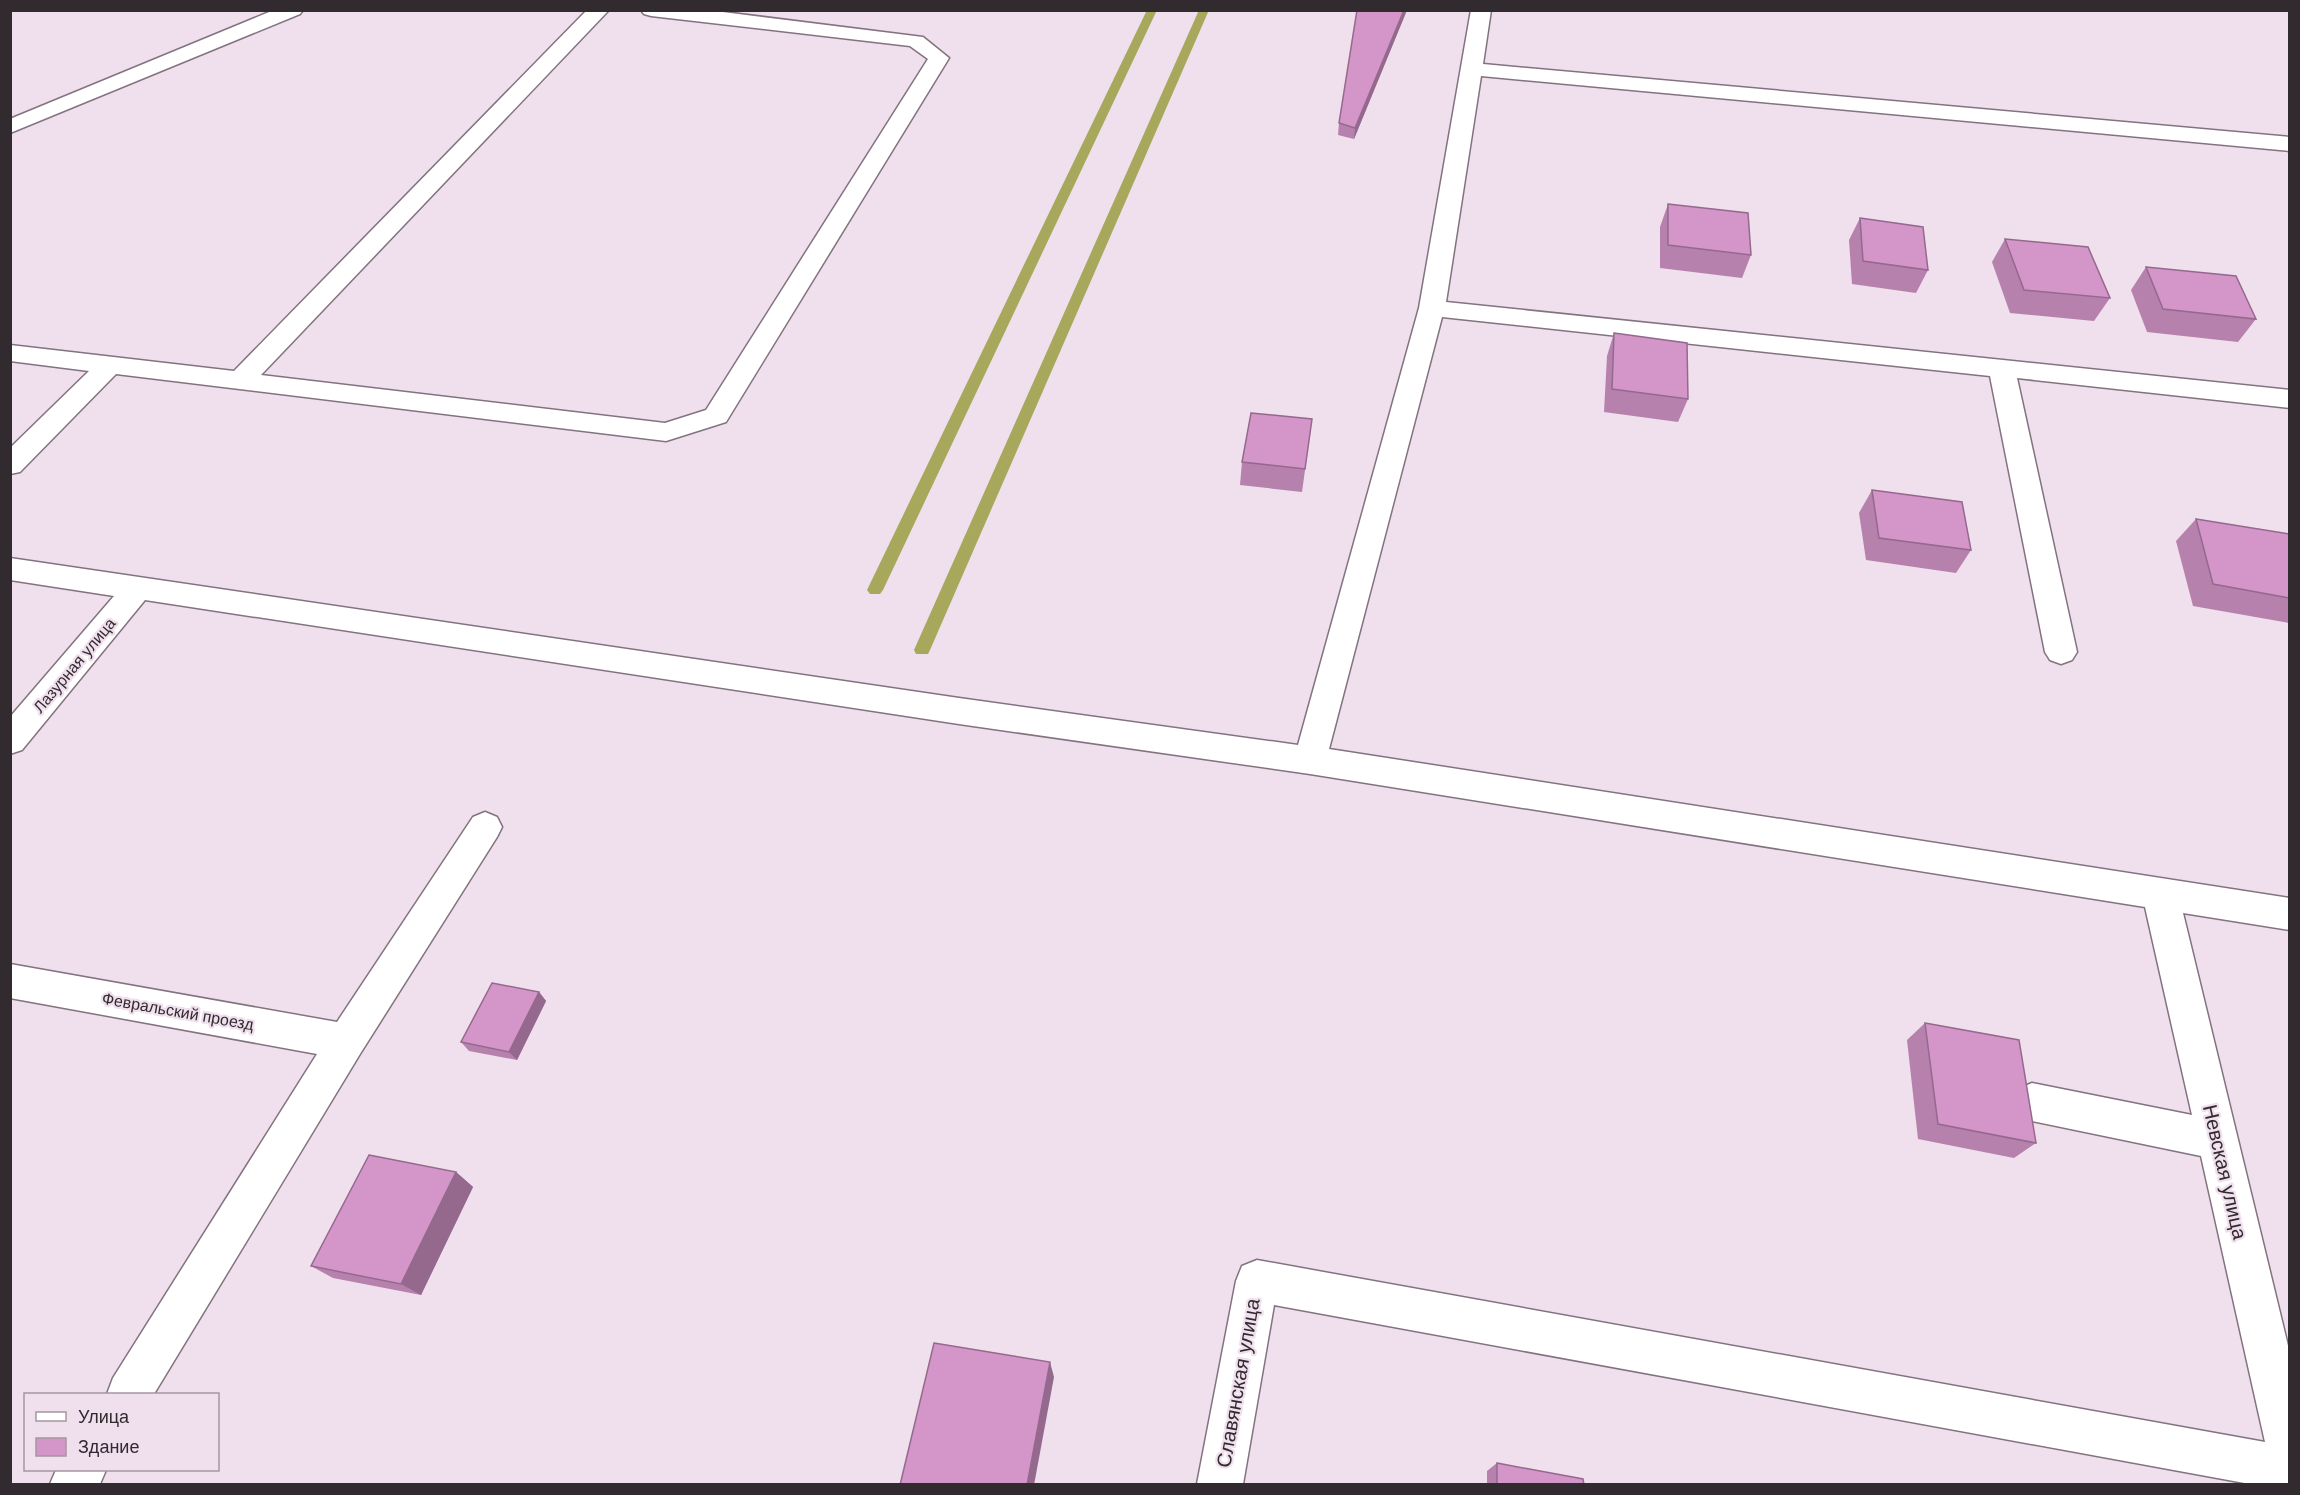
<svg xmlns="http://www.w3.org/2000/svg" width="2300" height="1495" viewBox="0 0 2300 1495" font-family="Arial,sans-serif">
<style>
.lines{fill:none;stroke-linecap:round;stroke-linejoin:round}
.stream{fill:#a7a85b;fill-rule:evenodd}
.minor-casing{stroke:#82737f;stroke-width:3}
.minor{fill:#fff;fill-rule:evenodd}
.wall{fill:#b681ad}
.shaded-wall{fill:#94698d}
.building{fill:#d496c9;stroke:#94698d;stroke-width:1.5}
.labels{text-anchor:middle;stroke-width:4.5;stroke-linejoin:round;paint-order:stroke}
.street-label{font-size:16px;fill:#312a2f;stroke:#f0dfed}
.near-street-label{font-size:20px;fill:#312a2f;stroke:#f0dfed}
</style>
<rect width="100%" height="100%" fill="#f0dfed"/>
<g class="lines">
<g class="stream">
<polygon points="1147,10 1157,10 883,590 880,594 870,594 867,590"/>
<polygon points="1199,10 1209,10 930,650 928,654 916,654 914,650"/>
</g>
<g class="minor-casing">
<g id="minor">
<polygon points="274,10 303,10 300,14 10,133 10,119"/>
<polygon points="587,10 609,10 261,375 665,423 706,410 928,59 910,46 651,16 644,14 641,10 707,10 923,37 949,58 726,422 666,441 116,374 20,472 10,474 10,448 89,371 10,361 10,345 234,371"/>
<polygon points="1471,10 1491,10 1483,64 2290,137 2290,151 1481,76 1446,302 2290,390 2290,408 2017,378 2077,652 2072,660 2061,664 2050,660 2045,652 1990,376 1442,317 1329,749 2290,898 2290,930 2183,913 2290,1354 2290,1484 2250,1484 1274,1305 1243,1484 1197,1484 1236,1281 1242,1266 1257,1260 2265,1442 2201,1156 2032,1121 2018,1115 2012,1102 2018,1089 2032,1083 2192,1115 2145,907 1310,774 959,724 145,600 22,750 10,754 10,717 114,596 10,580 10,558 959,698 1298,745 1419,308"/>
<polygon points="485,812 497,817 502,827 497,837 360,1054 154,1394 107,1394 113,1378 317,1054 10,998 10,964 337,1022 473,817"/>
<polygon points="56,1470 106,1470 100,1484 50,1484"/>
</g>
</g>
<use href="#minor" class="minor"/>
</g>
<g class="wall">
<polygon points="1407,10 1354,139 1338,135 1339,123"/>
<polygon points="1668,204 1751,255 1742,278 1660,268 1660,227"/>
<polygon points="1860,218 1928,270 1916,293 1852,284 1849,240"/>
<polygon points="2005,239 2110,298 2094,321 2010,313 1992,262"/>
<polygon points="2146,267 2256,319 2238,342 2147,332 2131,290"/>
<polygon points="1614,333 1688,399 1678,422 1604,412 1607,356"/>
<polygon points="1312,419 1302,492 1240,485 1242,462"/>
<polygon points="1872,490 1971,550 1956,573 1866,560 1859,513"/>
<polygon points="2196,519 2289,534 2289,623 2193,606 2176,541"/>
<polygon points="539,992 546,1001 517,1060 469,1051 461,1042"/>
<polygon points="1925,1023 2036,1143 2014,1158 1918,1139 1907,1040"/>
<polygon points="456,1172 473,1187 421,1295 333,1278 311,1266"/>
<polygon points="1497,1463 1584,1485 1487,1485 1487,1471"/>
</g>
<g class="shaded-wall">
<polygon points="1404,10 1407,10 1354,139 1355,128"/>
<polygon points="539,992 546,1001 517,1060 509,1052"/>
<polygon points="456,1172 473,1187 421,1295 401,1284"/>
<polygon points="1050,1362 1054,1377 1034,1485 1027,1485"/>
</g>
<g class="building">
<polygon points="1357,10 1404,10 1355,128 1339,123"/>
<polygon points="1668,204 1748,213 1751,255 1668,245"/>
<polygon points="1860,218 1923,227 1928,270 1863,261"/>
<polygon points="2005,239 2088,247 2110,298 2024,290"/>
<polygon points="2146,267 2236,276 2256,319 2163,309"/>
<polygon points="1614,333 1687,343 1688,399 1612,389"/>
<polygon points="1251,413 1312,419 1305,469 1242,462"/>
<polygon points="1872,490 1962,502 1971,550 1879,538"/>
<polygon points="2196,519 2289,534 2289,598 2213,584"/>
<polygon points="492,983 539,992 509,1052 461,1042"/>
<polygon points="1925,1023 2019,1040 2036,1143 1938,1124"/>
<polygon points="369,1155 456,1172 401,1284 311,1266"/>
<polygon points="934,1343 1050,1362 1027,1485 900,1485"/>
<polygon points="1497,1463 1583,1479 1584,1485 1497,1485"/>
</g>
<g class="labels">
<g class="street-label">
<text transform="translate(74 665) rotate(-50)" y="6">Лазурная улица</text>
<text transform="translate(178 1011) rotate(10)" y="6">Февральский проезд</text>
</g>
<g class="near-street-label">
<text transform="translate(2225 1172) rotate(77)" y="7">Невская улица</text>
<text transform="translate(1238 1383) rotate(-80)" y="7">Славянская улица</text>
</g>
</g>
<rect width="2300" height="1495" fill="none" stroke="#312a2f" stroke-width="24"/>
<rect x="24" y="1393" width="195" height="78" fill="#f0dfed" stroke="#a497a1" stroke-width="1.5"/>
<rect x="36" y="1412" width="30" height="9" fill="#ffffff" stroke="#a497a1" stroke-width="1.5"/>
<text x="78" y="1423" font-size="18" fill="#312a2f">Улица</text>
<rect x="36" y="1438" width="30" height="18" fill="#d496c9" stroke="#a497a1" stroke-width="1.5"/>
<text x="78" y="1453" font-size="18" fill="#312a2f">Здание</text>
</svg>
